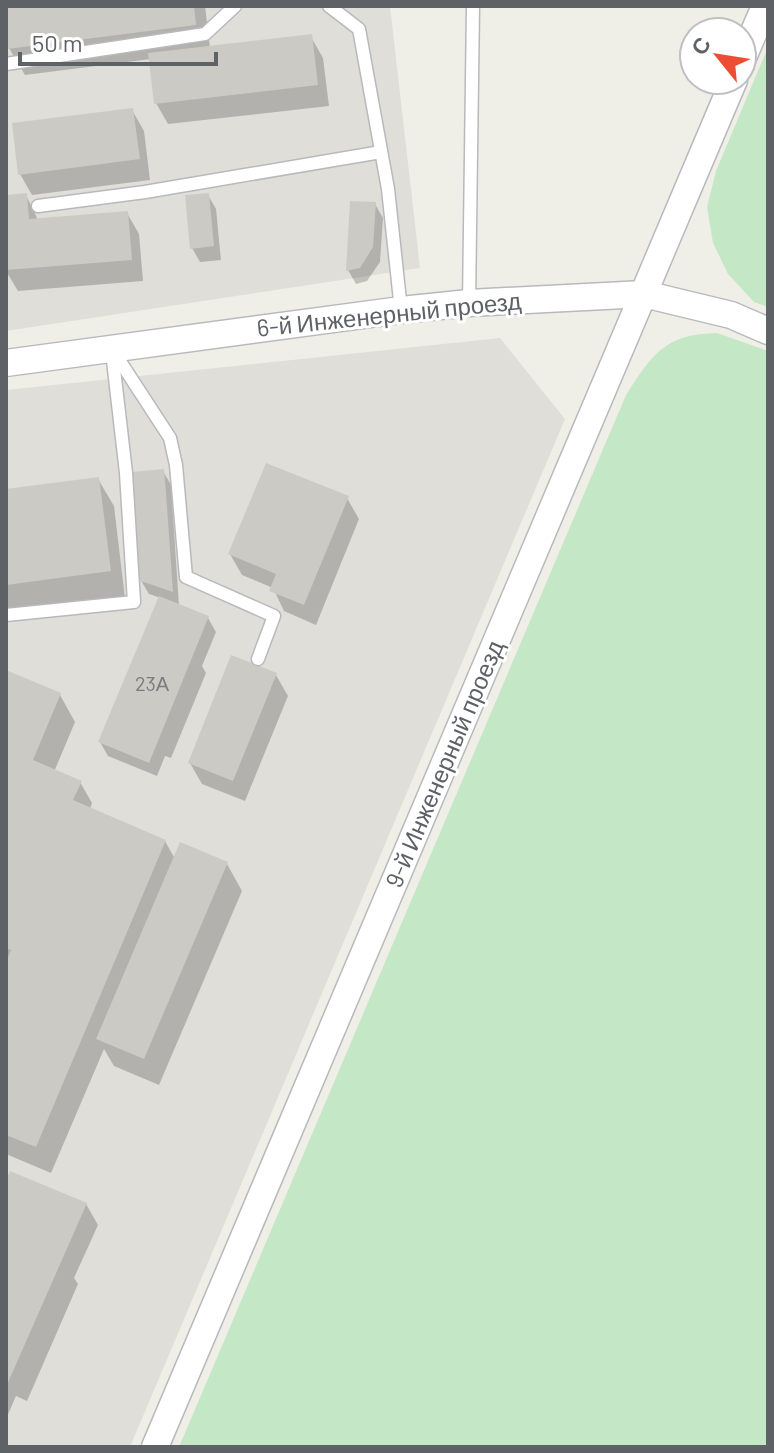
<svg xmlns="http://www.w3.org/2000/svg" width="774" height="1453" viewBox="0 0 774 1453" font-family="Barlow,sans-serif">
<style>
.industrial{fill:#dfded9}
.green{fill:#c4e8c6}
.shadow{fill:#0003}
.building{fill:#cccac4}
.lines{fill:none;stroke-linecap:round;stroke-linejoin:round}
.lane-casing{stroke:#b7b9bd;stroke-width:15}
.street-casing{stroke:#b7b9bd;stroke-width:29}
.lane{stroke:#fff;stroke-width:12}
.street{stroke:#fff;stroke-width:26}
.labels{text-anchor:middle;stroke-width:6;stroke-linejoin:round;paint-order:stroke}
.number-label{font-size:20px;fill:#7a7c7e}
.street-label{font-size:24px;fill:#5e6267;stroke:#fff}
</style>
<rect width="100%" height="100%" fill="#f0efe7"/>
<g class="industrial">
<polygon points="6,6 390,6 420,268 6,331"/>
<polygon points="500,338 565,419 130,1447 6,1447 6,390"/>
</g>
<g class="green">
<polygon points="768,47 768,307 754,302 728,274 713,243 707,207 716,171"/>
<path d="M717 333 768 351V1447H179L626 395C652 354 665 334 717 333Z"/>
</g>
<g class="shadow">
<polygon points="6,6 205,6 210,48 311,37 323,58 329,106 168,124 156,103 151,59 25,75 9,48"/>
<polygon points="132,110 144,131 150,180 32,195 20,174"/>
<polygon points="26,195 38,220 127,213 139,234 143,281 18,291 6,271 6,197"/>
<polygon points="208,195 216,209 221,260 200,262 192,248"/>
<polygon points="375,204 383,218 380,262 367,281 356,284 348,270"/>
<polygon points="163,471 171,485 179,606 208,618 216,632 202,666 206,673 171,758 165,756 157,776 108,756 100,742 161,598 149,594 140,579"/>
<polygon points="98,479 114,506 125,598 6,613 6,491"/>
<polygon points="347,498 359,519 316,625 284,611 273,588 242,575 230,554"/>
<polygon points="6,672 60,695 75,722 54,772 80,782 92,803 90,809 165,841 175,859 227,864 242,891 159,1085 114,1066 104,1049 51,1173 6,1154"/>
<polygon points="276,675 288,696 245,801 202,784 190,763"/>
<polygon points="6,1186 86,1204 98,1225 74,1278 78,1284 27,1401 16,1396 6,1419"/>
</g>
<g class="building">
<polygon points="6,6 194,6 196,25 7,49"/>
<polygon points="312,34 318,85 154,104 148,53"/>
<polygon points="133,108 140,159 18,175 12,123"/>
<polygon points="27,193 29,219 128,211 132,260 6,270 6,195"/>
<polygon points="209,193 214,246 190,249 185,195"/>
<polygon points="350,201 376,202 373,247 360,268 346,271"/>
<polygon points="266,463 349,496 304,605 269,591 276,574 228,554"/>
<polygon points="164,469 166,493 173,592 138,580 132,472"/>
<polygon points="99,477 111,571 6,585 6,489"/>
<polygon points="159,596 209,616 149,763 98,742"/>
<polygon points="231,655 277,673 233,781 188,763"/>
<polygon points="6,670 61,693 33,760 82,781 73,800 166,840 36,1147 6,1135 6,962 11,950 6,948"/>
<polygon points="180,842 228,862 144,1059 96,1039"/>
<polygon points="10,1171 87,1203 6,1387 6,1180"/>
</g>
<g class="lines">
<g class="lane-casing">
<g id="lane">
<polyline points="329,6 359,29 388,189 401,310"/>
<polyline points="6,64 205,34 235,6"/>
<polyline points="38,206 145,192 381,152"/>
<polyline points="469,303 473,6"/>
<polyline points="112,349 170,438 176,465 186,577 274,616 258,659"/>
<polyline points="6,615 134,602 126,473 112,352"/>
</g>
</g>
<g class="street-casing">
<g id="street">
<polyline points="742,60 765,6"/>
<polyline points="6,363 401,310 469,303 644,294 731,315 768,331"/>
<polyline points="155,1447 734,80"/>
</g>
</g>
<use href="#lane" class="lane"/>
<use href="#street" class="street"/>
</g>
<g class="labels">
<g class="number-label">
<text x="152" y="691">23А</text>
</g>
<g class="street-label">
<text transform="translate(389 315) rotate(-6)" y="8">6-й Инженерный проезд</text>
<text transform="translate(445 764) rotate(-67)" y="8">9-й Инженерный проезд</text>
</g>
</g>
<rect width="774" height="1453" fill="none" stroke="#5e6267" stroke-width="16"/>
<g transform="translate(718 56) rotate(300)"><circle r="38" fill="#ffffff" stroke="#bfc0c2" stroke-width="2"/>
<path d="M0-6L14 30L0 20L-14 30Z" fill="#eb4e33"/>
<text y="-12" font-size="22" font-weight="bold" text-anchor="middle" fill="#5e6267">С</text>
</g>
<path d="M20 52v12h196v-12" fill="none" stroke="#5e6267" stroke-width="4"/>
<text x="32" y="52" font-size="24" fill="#5e6267" stroke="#ffffff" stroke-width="6" paint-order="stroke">50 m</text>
</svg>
